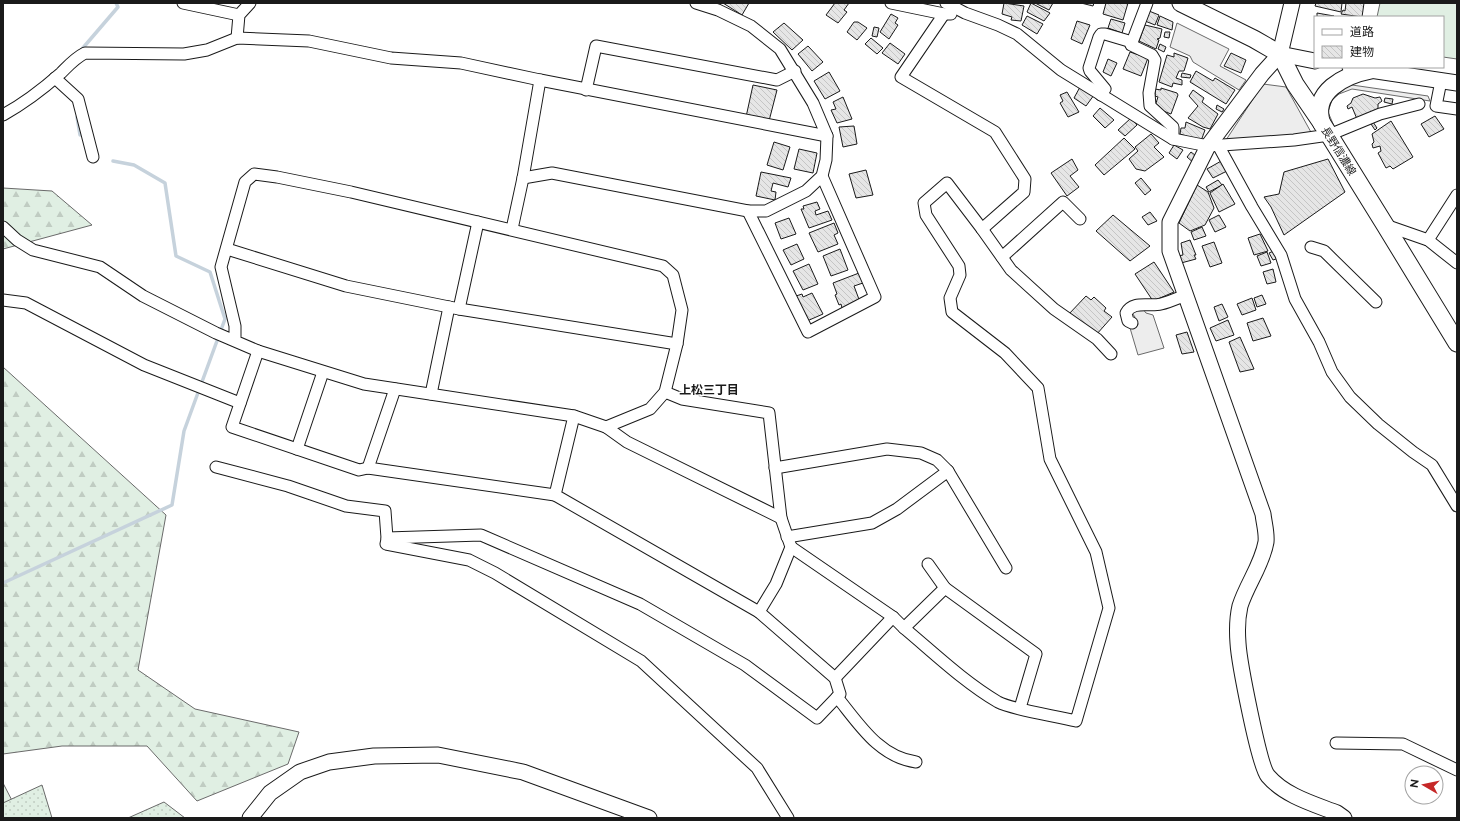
<svg xmlns="http://www.w3.org/2000/svg" width="1460" height="821" viewBox="0 0 1460 821" font-family="Raleway,'Noto Sans JP',sans-serif">
<style>
.forest{fill:url(#forest-firs);stroke:#6a6a6a}
.park{fill:url(#park-dots);stroke:#6a6a6a}
.pitch{fill:#e0efe3;stroke:#6a6a6a}
.parking{fill:#ededed;stroke:#6a6a6a}
.lines{fill:none;stroke-linecap:round;stroke-linejoin:round}
.stream{stroke:#c6d2dc;stroke-width:3.5}
.building{fill:url(#building-back-hatch);stroke:#1a1a1a}
.street-casing{stroke:#1a1a1a;stroke-width:13}
.secondary-casing{stroke:#1a1a1a;stroke-width:17}
.primary-casing{stroke:#1a1a1a;stroke-width:19}
.street{stroke:#fff;stroke-width:11}
.secondary{stroke:#fff;stroke-width:15}
.primary{stroke:#fff;stroke-width:17}
.labels{text-anchor:middle;stroke-width:3;stroke-linejoin:round;paint-order:stroke}
.street-label{font-size:11px;fill:#1a1a1a;stroke:#fff}
.neighbourhood-label{font-size:12px;font-weight:bold;fill:#1a1a1a;stroke:#fff}
</style>
<defs>
<pattern id="forest-firs" width="22" height="20" patternUnits="userSpaceOnUse"><rect width="22" height="20" fill="#e0efe3"/><path d="M5 1l3.5 6h-7zM16 11l3.5 6h-7z" fill="#c0ccc2"/></pattern>
<pattern id="park-dots" width="8" height="8" patternUnits="userSpaceOnUse"><rect width="8" height="8" fill="#e0efe3"/><path d="M2 2h.1M6 6h.1" fill="none" stroke="#c0ccc2" stroke-width="1.8" stroke-linecap="round"/></pattern>
<pattern id="building-back-hatch" width="6" height="6" patternUnits="userSpaceOnUse"><rect width="6" height="6" fill="#e6e6e6"/><path d="M-1 5l2 2M0 0l6 6M5-1l2 2" fill="none" stroke="#c5c5c5"/></pattern>
</defs>
<rect width="100%" height="100%" fill="#fff"/>
<g class="forest">
<polygon points="3,188 52,191 92,225 3,249"/>
<polygon points="3,367 166,515 138,670 195,709 299,732 288,764 197,801 147,746 62,746 3,754"/>
<polygon points="3,783 21,818 3,818"/>
</g>
<g class="park">
<polygon points="42,785 52,818 3,818 3,803"/>
<polygon points="164,802 185,818 128,818"/>
</g>
<polygon class="pitch" points="1380,3 1457,3 1457,59 1443,57 1443,17 1377,17"/>
<g class="parking">
<polygon points="1177,23 1229,49 1220,66 1246,80 1239,90 1193,62 1190,56 1170,47"/>
<polygon points="1263,84 1286,87 1312,134 1226,140"/>
<polygon points="1352,85 1428,96 1430,101 1352,89 1339,94 1332,100 1328,112 1334,126 1329,125 1327,102 1347,86"/>
<polygon points="1142,308 1146,313 1153,315 1164,348 1138,355 1130,328 1135,317 1132,313"/>
</g>
<g class="lines">
<g class="stream">
<polyline points="82,49 118,7 116,3"/>
<polyline points="77,117 80,135"/>
<polyline points="3,583 172,505 184,431 225,319 210,272 176,256 165,183 134,165 113,161"/>
</g>
</g>
<g class="building">
<polygon points="723,3 749,3 742,15"/>
<polygon points="835,3 849,3 844,10 847,12 838,23 826,15"/>
<polygon points="1004,3 1024,6 1021,21 1011,20 1012,17 1002,14"/>
<polygon points="1031,3 1050,13 1044,21 1027,12"/>
<polygon points="1035,3 1053,3 1049,10"/>
<polygon points="1081,3 1094,3 1093,6"/>
<polygon points="1106,3 1128,3 1123,20 1103,14"/>
<polygon points="1316,3 1342,3 1341,12 1315,6"/>
<polygon points="1346,3 1364,3 1362,17 1341,14 1343,10 1345,11"/>
<polygon points="1149,11 1159,15 1155,25 1145,21"/>
<polygon points="1317,13 1334,16 1317,17"/>
<polygon points="891,14 898,18 895,23 898,25 889,39 880,32"/>
<polygon points="1027,16 1043,24 1037,34 1022,25"/>
<polygon points="1160,16 1173,22 1172,30 1157,25"/>
<polygon points="1111,19 1125,23 1122,33 1108,28"/>
<polygon points="1077,21 1090,25 1082,44 1071,39"/>
<polygon points="854,22 858,22 867,28 857,40 847,32"/>
<polygon points="784,23 803,40 792,50 773,32"/>
<polygon points="1145,25 1162,29 1160,38 1157,39 1159,40 1156,49 1139,41"/>
<polygon points="874,27 879,28 877,37 872,36"/>
<polygon points="1165,32 1170,32 1169,38 1164,37"/>
<polygon points="871,38 883,48 877,54 865,44"/>
<polygon points="890,43 905,54 898,64 882,53"/>
<polygon points="1160,44 1166,47 1164,52 1158,49"/>
<polygon points="808,46 823,62 812,71 798,54"/>
<polygon points="1130,52 1148,58 1141,76 1123,69"/>
<polygon points="1174,53 1188,58 1184,71 1179,71 1176,78 1182,80 1182,85 1173,83 1172,87 1159,82 1167,55 1174,57"/>
<polygon points="1231,53 1246,60 1241,73 1224,66"/>
<polygon points="1108,59 1117,63 1111,76 1103,72"/>
<polygon points="1196,71 1213,81 1215,78 1235,90 1226,104 1190,82"/>
<polygon points="829,72 840,91 825,99 814,81"/>
<polygon points="1182,73 1191,75 1190,78 1181,77"/>
<polygon points="753,85 777,90 769,121 746,117"/>
<polygon points="1080,87 1094,95 1086,106 1074,98"/>
<polygon points="1161,88 1177,93 1178,95 1171,114 1158,109 1159,106 1155,106 1158,97 1155,96 1155,89 1161,90"/>
<polygon points="1193,90 1204,98 1202,102 1218,114 1210,129 1203,127 1188,118 1198,106 1189,96"/>
<polygon points="1067,92 1079,112 1068,117 1060,103 1063,101 1060,95"/>
<polygon points="1363,94 1375,98 1380,97 1382,101 1378,104 1378,109 1357,119 1352,107 1348,109 1347,106 1351,103 1353,98"/>
<polygon points="843,97 852,119 837,123 831,110 836,109 833,102"/>
<polygon points="1385,98 1393,99 1392,104 1384,102"/>
<polygon points="1217,105 1224,109 1222,112 1216,109"/>
<polygon points="1100,108 1114,120 1105,128 1093,116"/>
<polygon points="1435,116 1444,129 1429,137 1421,124"/>
<polygon points="1131,118 1137,125 1125,136 1118,130"/>
<polygon points="1391,121 1413,157 1393,169 1390,166 1386,168 1378,153 1381,151 1380,146 1373,148 1372,144 1374,142 1372,134"/>
<polygon points="1186,122 1205,130 1201,141 1180,134 1181,128 1185,128"/>
<polygon points="1373,122 1377,128 1375,130 1371,124"/>
<polygon points="854,126 857,144 843,147 839,127"/>
<polygon points="1151,134 1159,143 1154,147 1164,157 1145,171 1136,169 1129,159 1138,151 1135,147"/>
<polygon points="1124,138 1135,149 1104,175 1095,165"/>
<polygon points="774,142 790,147 783,170 767,165"/>
<polygon points="1174,145 1183,150 1177,159 1169,153"/>
<polygon points="799,149 817,153 813,173 794,169"/>
<polygon points="1191,152 1200,159 1195,164 1187,157"/>
<polygon points="1072,159 1078,170 1070,176 1079,187 1067,196 1051,173"/>
<polygon points="1328,159 1345,192 1284,235 1271,207 1264,197 1279,194 1284,172"/>
<polygon points="1223,160 1229,170 1213,178 1207,169"/>
<polygon points="866,170 873,195 856,198 849,174"/>
<polygon points="761,172 791,178 788,187 773,183 771,191 776,192 775,200 756,196"/>
<polygon points="1141,178 1151,190 1145,195 1135,183"/>
<polygon points="1218,180 1222,185 1209,192 1206,187"/>
<polygon points="1223,184 1235,204 1219,212 1210,193"/>
<polygon points="1197,185 1208,192 1214,208 1205,225 1190,231 1179,223"/>
<polygon points="817,202 820,209 815,211 816,215 828,211 832,220 809,228 801,209 804,209 803,206"/>
<polygon points="1150,212 1157,221 1148,225 1142,217"/>
<polygon points="1113,215 1150,246 1130,261 1096,231"/>
<polygon points="1219,215 1226,227 1215,232 1209,220"/>
<polygon points="789,218 796,234 781,239 775,223"/>
<polygon points="834,223 838,233 834,235 838,244 818,252 809,233"/>
<polygon points="1202,227 1206,236 1194,240 1191,232"/>
<polygon points="1260,234 1268,251 1254,255 1248,238"/>
<polygon points="1190,240 1196,255 1194,255 1196,259 1181,263 1178,256 1183,255 1181,243"/>
<polygon points="1214,242 1222,263 1210,267 1202,246"/>
<polygon points="797,244 804,259 791,265 783,250"/>
<polygon points="840,249 848,270 831,276 823,256"/>
<polygon points="1276,250 1279,258 1273,260 1269,253"/>
<polygon points="1267,252 1271,263 1261,266 1257,256"/>
<polygon points="1154,262 1174,292 1153,301 1135,274"/>
<polygon points="809,264 818,284 803,290 793,271"/>
<polygon points="1273,269 1276,282 1267,284 1263,272"/>
<polygon points="859,273 863,283 854,286 860,302 842,308 841,304 839,305 835,295 837,294 833,283"/>
<polygon points="812,293 823,314 807,321 796,296 802,294 803,297"/>
<polygon points="1262,295 1266,304 1257,307 1254,298"/>
<polygon points="1086,296 1091,300 1094,297 1106,308 1104,311 1112,317 1096,335 1068,315"/>
<polygon points="1252,298 1256,310 1242,315 1237,304"/>
<polygon points="1222,304 1228,317 1219,321 1214,307"/>
<polygon points="1263,318 1271,336 1253,341 1247,323"/>
<polygon points="1228,320 1234,335 1216,341 1210,328"/>
<polygon points="1187,332 1194,352 1182,354 1176,335"/>
<polygon points="1240,337 1254,369 1240,372 1229,342"/>
</g>
<g class="lines">
<g class="street-casing">
<g id="street">
<polyline points="183,3 239,15"/>
<polyline points="891,3 944,14 951,14"/>
<polyline points="946,3 965,13 998,25 1017,34 1061,70 1173,139 1208,146 1294,140 1329,135 1380,114 1419,104"/>
<polyline points="1147,3 1131,45 1152,55 1155,60 1149,93 1150,106 1173,127 1173,139"/>
<path d="M944 14 901 77 995 132 1025 179 1024 192 982 229 947 183 924 203 926 215 959 266 960 275 950 298 952 312 1005 353 1038 388 1050 459 1096 552 1109 608 1076 721C1057 716 1013 710 998 702 964 682 934 653 904 628L945 588 1036 654 1020 708"/>
<polyline points="237,38 239,15 250,3"/>
<polyline points="55,78 78,99 93,157"/>
<polyline points="540,80 827,136"/>
<polyline points="1441,81 1436,106 1457,109"/>
<polyline points="586,90 596,46 777,80 795,71"/>
<polyline points="1101,95 1105,89 1090,71 1089,68 1099,37 1101,34 1105,34 1132,42"/>
<path d="M3 115C23 104 44 88 61 73 69 65 75 58 85 53L184 54 207 50 237 38 309 41 391 58 461 63 540 80 523 178 512 229"/>
<polyline points="1218,145 1252,207 1281,255 1295,299 1319,342 1332,372 1350,397 1378,424 1413,452 1432,465 1457,506"/>
<polyline points="523,178 552,173 748,211 766,211 806,191 822,176 826,160 827,136 813,103 780,49 751,26 718,10 696,3"/>
<polyline points="748,211 808,332 875,297 822,176"/>
<polyline points="1385,225 1428,240 1457,263"/>
<polyline points="3,227 17,240 33,250 100,267 143,296 216,333 258,351 364,384 574,416 606,427 650,409 665,392 677,344 682,310 673,275 663,266 351,192 277,177 254,174 245,182 221,267 235,326 235,340"/>
<polyline points="982,229 1011,270 1054,309 1097,339 1111,354"/>
<polyline points="1428,240 1457,195"/>
<polyline points="1311,247 1324,251 1376,302"/>
<polyline points="227,249 346,286 459,309 677,344"/>
<polyline points="1002,257 1063,202 1080,219"/>
<polyline points="3,300 26,303 144,365 240,403"/>
<polyline points="459,309 478,222"/>
<path d="M1132 323 1128 321 1126 313C1133 300 1149 307 1161 304 1169 302 1178 298 1186 295"/>
<polyline points="258,351 232,427 359,470 368,468 555,495"/>
<polyline points="431,394 449,307"/>
<polyline points="574,416 555,495 759,612"/>
<polyline points="606,427 627,442 781,518"/>
<polyline points="297,449 323,372"/>
<polyline points="216,467 288,486 346,506 385,511 387,538 481,535 640,604 745,665 817,718 840,694 835,678 759,612 776,584 791,547 781,518 769,413 682,399 665,392"/>
<polyline points="368,468 395,389"/>
<polyline points="775,468 887,449 921,453 937,460 948,471"/>
<polyline points="787,537 872,523 897,509 948,471 1006,568"/>
<polyline points="387,539 386,544 469,560 495,573 641,661 757,768 788,818"/>
<polyline points="791,547 893,617 904,628"/>
<polyline points="928,564 945,588"/>
<polyline points="835,678 893,617"/>
<path d="M837 697C859 724 879 757 916 762"/>
<polyline points="1336,743 1403,744 1457,770"/>
</g>
</g>
<g class="secondary-casing">
<g id="secondary">
<path d="M1292 3 1280 54 1262 74 1208 146 1170 222V251L1263 514C1264 523 1267 533 1266 542 1262 565 1247 584 1240 606 1237 619 1237 630 1238 643 1239 661 1259 766 1268 776 1285 796 1314 804 1337 813L1344 818"/>
<polyline points="1280,54 1315,61"/>
<polyline points="1350,67 1457,83"/>
<polyline points="250,818 270,793 300,772 329,762 374,756 438,755 523,772 649,818"/>
</g>
</g>
<g class="primary-casing">
<g id="primary">
<polyline points="1181,3 1254,39 1280,54 1295,84 1323,125 1385,225 1457,343"/>
<path d="M1322 124C1310 92 1345 75 1371 70"/>
</g>
</g>
<use href="#street" class="street"/>
<use href="#secondary" class="secondary"/>
<use href="#primary" class="primary"/>
</g>
<g class="labels">
<g class="street-label">
<text transform="translate(1339 151) rotate(58)" y="4">長野信濃線</text>
</g>
<g class="neighbourhood-label">
<text x="709" y="394">上松三丁目</text>
</g>
</g>
<rect width="1460" height="821" fill="none" stroke="#1a1a1a" stroke-width="8"/>
<rect x="1314" y="16" width="130" height="52" fill="#ffffff" stroke="#a3a3a3"/>
<rect x="1322" y="29" width="20" height="6" fill="#ffffff" stroke="#a3a3a3"/>
<text x="1350" y="36" font-size="12" fill="#1a1a1a">道路</text>
<rect x="1322" y="46" width="20" height="12" fill="url(#building-back-hatch)" stroke="#a3a3a3"/>
<text x="1350" y="56" font-size="12" fill="#1a1a1a">建物</text>
<g transform="translate(1424 785) rotate(279)"><circle r="19" fill="#ffffff" stroke="#a3a3a3"/>
<path d="M0-3L7 15L0 10L-7 15Z" fill="#c62828"/>
<text y="-6" font-size="11" font-weight="bold" text-anchor="middle" fill="#1a1a1a">N</text>
</g>
</svg>
